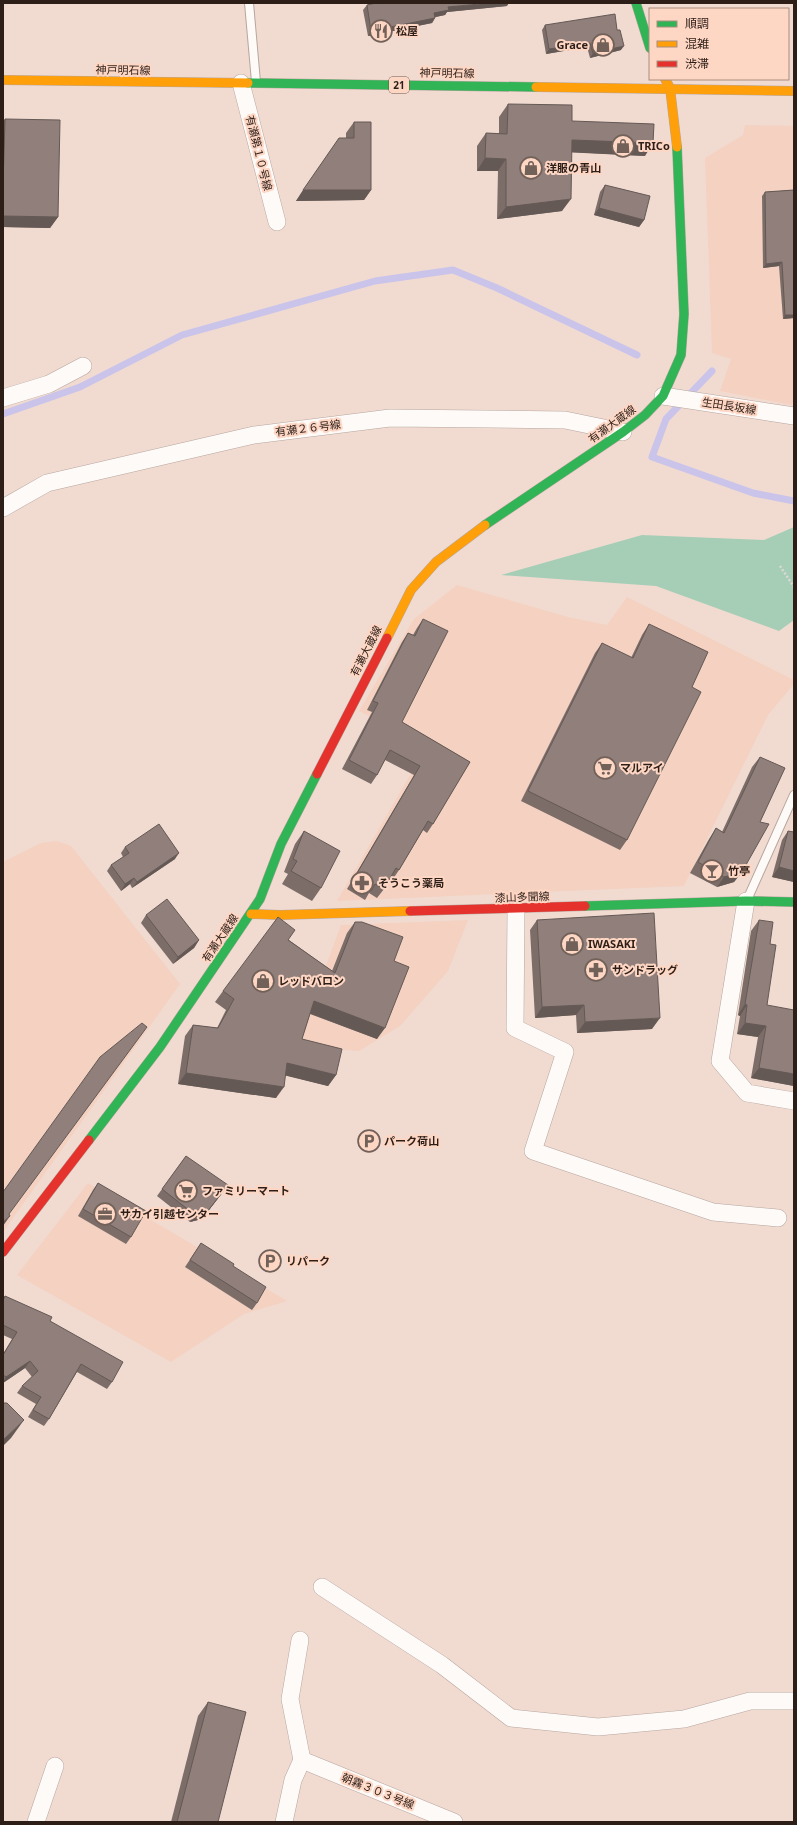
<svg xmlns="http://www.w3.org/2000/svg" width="797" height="1825" viewBox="0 0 797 1825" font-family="'Noto Sans','Noto Sans JP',sans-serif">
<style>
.built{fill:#f4d1c0}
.forest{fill:#a6ceb6}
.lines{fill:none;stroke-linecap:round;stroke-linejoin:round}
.stream{stroke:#cac4ea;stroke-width:7}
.lane-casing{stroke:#b7a69e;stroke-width:10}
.street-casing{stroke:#b7a69e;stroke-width:18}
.fast-casing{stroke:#b7a69e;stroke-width:10}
.slow-casing{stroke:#b7a69e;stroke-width:10}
.jam-casing{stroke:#b7a69e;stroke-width:10}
.path{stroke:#ded8d4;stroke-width:2.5;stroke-dasharray:2 2;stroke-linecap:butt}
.lane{stroke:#fdfaf8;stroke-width:8}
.street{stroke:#fdfaf8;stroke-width:17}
.fast{stroke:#30b455;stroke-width:9}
.slow{stroke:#ff9f0a;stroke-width:9}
.jam{stroke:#e5322d;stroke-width:9}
.wall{fill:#7c6d69}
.shaded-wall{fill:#655955}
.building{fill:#907f7a;stroke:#655955}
.labels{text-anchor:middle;stroke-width:4;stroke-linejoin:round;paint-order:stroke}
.shield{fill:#fed6c4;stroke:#6c564c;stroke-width:1}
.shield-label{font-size:10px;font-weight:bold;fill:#2d1f18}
.poi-label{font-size:11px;font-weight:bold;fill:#2d1f18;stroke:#fed6c4;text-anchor:start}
.street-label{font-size:11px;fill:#2d1f18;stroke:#fed6c4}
</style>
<rect width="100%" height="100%" fill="#f1dbd1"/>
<g class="built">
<polygon points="745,125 794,126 794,401 791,405 720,391 731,359 712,353 705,158 743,135"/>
<polygon points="457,585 568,617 607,625 627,597 794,680 794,684 768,715 684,886 337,901 427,746 359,711 414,619"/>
<polygon points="57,841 71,846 180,984 3,1232 3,862 41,843"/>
<polygon points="468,920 448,971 400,1026 359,1051 296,1046 341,925"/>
<polygon points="88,1183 192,1244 287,1301 244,1314 171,1362 17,1275"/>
</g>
<polygon class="forest" points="794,527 794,620 779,631 656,586 501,575 642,535 764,540"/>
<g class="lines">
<g class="stream">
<polyline points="712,371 666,419 652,457 753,493 794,501"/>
<polyline points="3,414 80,387 182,335 375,281 453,270 497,288 637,355"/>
</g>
<g class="lane-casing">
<g id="lane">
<polyline points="249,3 256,82"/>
<polyline points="747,900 794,795"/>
</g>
</g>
<g class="street-casing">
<g id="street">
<polyline points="241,83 277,222"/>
<polyline points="663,396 794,416"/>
<polyline points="3,398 49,384 83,366"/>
<polyline points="3,508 47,483 254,435 390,418 565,420 623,432"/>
<polyline points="746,901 720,1061 747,1093 794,1101"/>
<polyline points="516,909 515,1028 565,1052 533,1151 713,1212 778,1218"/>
<polyline points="322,1587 442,1665 511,1718 598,1727 684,1719 750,1701 794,1701"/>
<polyline points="300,1640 290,1699 302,1760"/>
<polyline points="302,1760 454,1822"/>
<polyline points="36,1822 55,1766"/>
<polyline points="284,1822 293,1780 302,1760"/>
</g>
</g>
<g class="fast-casing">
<g id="fast">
<polyline points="636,3 650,48"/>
<polyline points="248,83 536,87"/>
<polyline points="485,525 623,432 645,415 663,396 681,355 684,314 677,147"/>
<polyline points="585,906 746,901 794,902"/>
<polyline points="89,1140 160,1047 260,899 281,844 317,774"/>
</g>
</g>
<g class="slow-casing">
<g id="slow">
<polyline points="665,79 670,88 677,147"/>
<polyline points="3,80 248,83"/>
<polyline points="536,87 794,91"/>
<polyline points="387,638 411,590 436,562 485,525"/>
<polyline points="251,914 280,915 410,911"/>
</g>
</g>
<g class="jam-casing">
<g id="jam">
<polyline points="317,774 387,638"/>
<polyline points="410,911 585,906"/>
<polyline points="3,1252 89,1140"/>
</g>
</g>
<polyline class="path" points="780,566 794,587"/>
<use href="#lane" class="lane"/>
<use href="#street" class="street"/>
<use href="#fast" class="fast"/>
<use href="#slow" class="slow"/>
<use href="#jam" class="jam"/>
</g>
<g class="wall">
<polygon points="367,5 507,6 447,12 445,15 435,17 435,18 432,23 368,36 363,10"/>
<polygon points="545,25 617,30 621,50 590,58 587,47 546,54 542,30"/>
<polygon points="508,104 572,121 645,156 571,152 562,211 497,219 498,171 477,171 477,146 486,133 499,133 499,117"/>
<polygon points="5,119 58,217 50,228 3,227 3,121"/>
<polygon points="354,122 371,190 364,200 296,201 339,138 346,138 346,133"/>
<polygon points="605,185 644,220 639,227 594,215 600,192"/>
<polygon points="794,190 794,318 783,319 779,266 763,268 762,196 765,192"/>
<polygon points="423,619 402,722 470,762 433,824 427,833 423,830 399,870 393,879 390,878 384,889 377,898 369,893 365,900 347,889 414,775 385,760 377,775 371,784 342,769 372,712 367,710 402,642 408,633 413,635 417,628"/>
<polygon points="649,624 692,687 627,840 620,850 521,801 595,653 602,643 631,658 642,635"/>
<polygon points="760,757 760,822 742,872 734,882 717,887 690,873 709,839 716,828 722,832 752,767"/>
<polygon points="304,831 321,888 312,901 282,884 288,874 284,872 295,844"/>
<polygon points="788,831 794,882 772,877 782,840"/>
<polygon points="125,847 175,859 132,888 130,884 121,891 107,871 111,865 123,857 121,853"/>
<polygon points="146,915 199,940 194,948 173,964 141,923"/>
<polygon points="537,920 652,1029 577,1033 576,1015 535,1018 530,930"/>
<polygon points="759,920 770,944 767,1005 794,1086 751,1078 758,1037 737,1034 740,1016 738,1015 751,931"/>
<polygon points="355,922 394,961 377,1039 310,1014 302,1039 336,1075 328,1086 285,1075 276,1098 178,1084 185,1036 193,1025 217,1028 226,1010 215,1002 223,991 289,940 332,971 347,933"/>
<polygon points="186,1156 223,1192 202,1219 190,1222 157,1196"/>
<polygon points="98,1183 131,1237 126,1244 78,1216 93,1190"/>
<polygon points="201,1243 257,1303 252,1310 185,1267"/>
<polygon points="5,1296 50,1321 112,1382 107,1389 77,1372 49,1419 44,1426 28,1417 36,1404 17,1393 22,1386 32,1377 25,1368 3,1383 3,1354 12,1339 3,1335 3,1299"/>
<polygon points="208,1702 218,1822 171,1822 198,1716"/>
</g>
<g class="shaded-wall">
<polygon points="490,3 509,3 507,6 447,12 445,15 431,18 434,13 448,7"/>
<polygon points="435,18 432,23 368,36 371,31"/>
<polygon points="590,43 587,47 546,54 549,49"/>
<polygon points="624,46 621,50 590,58 593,53"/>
<polygon points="572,140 653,143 645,156 563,152"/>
<polygon points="485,158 506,159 498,171 477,171"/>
<polygon points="303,190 371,190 364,200 296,201"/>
<polygon points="571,199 562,211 497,219 506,207"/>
<polygon points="599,208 644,220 639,227 594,215"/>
<polygon points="3,216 58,217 50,228 3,227"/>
<polygon points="782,262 779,266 763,268 766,264"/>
<polygon points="785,315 794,315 794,318 783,319"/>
<polygon points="179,853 175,859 132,888 137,882"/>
<polygon points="779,867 794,871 794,882 772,877"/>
<polygon points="742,872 734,882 717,887 724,877"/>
<polygon points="134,878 130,884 121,891 125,884"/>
<polygon points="199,940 194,948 173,964 178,957"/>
<polygon points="314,1001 385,1028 377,1039 306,1012"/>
<polygon points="745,1004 747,1005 740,1016 738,1015"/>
<polygon points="584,1005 576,1015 535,1018 542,1007"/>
<polygon points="660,1018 652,1029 577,1033 585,1022"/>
<polygon points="745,1023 766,1026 758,1037 737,1034"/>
<polygon points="287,1063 336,1075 328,1086 279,1074"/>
<polygon points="759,1068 794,1074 794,1086 751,1078"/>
<polygon points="186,1073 284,1087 276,1098 178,1084"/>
<polygon points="228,1185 202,1219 190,1222 195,1215"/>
<polygon points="10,1216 3,1226 3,1222"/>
<polygon points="30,1361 25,1368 3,1383 3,1382 6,1377"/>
<polygon points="24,1420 11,1438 3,1446 3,1440"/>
</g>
<g class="building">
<polygon points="376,3 490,3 448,7 449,10 434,13 435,18 371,31 367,5"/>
<polygon points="615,14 617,30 620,30 624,46 593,53 590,43 549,49 545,25"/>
<polygon points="508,104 572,105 572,121 654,124 653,143 572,140 571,199 506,207 506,159 485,158 486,133 507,134"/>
<polygon points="5,119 60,120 58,217 3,216 3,185"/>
<polygon points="354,122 371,122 371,190 303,190 339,138 354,138"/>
<polygon points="605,185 650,196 644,220 599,208"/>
<polygon points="794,190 794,315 785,315 782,262 766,264 765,192"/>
<polygon points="423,619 448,631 402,722 470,762 433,824 428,821 399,870 396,868 384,889 375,884 371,891 353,880 420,766 390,750 377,775 349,760 378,703 373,701 408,633 415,636"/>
<polygon points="649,624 708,652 692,687 701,692 627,840 528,791 602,643 633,658"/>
<polygon points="760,757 785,768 760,822 769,824 742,872 724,877 698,862 716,828 724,833"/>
<polygon points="159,824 179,853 137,882 134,878 125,884 111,865 129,853 125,847"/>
<polygon points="304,831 340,851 321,888 291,871 297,861 293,859"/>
<polygon points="788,831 794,832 794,871 779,867"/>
<polygon points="167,899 199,940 178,957 146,915"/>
<polygon points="654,913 660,1018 585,1022 584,1005 542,1007 537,920"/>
<polygon points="278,917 295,930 288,940 335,973 355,922 362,922 403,937 394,961 409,967 385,1028 314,1001 302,1039 342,1049 336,1075 287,1063 284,1087 186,1073 193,1025 218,1028 234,999 223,991"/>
<polygon points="759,920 773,922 770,944 776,945 767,1005 794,1010 794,1074 759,1068 766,1026 745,1023 747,1005 745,1004"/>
<polygon points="142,1023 147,1027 9,1214 10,1216 3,1222 3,1192 100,1057"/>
<polygon points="186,1156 228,1185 207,1212 195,1215 162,1189"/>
<polygon points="98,1183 146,1211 131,1237 83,1209"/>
<polygon points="201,1243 234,1264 233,1266 266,1287 257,1303 190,1260"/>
<polygon points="5,1296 52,1317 50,1321 123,1362 112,1382 81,1364 49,1419 33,1410 41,1397 22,1386 38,1371 30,1361 6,1377 3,1375 3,1355 17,1332 3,1325 3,1300"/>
<polygon points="3,1403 7,1403 24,1420 3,1440"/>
<polygon points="208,1702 246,1712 218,1822 177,1822"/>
</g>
<defs>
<g id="restaurant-ring" transform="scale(1.15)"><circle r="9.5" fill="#fed6c4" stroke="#726159" stroke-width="1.5"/><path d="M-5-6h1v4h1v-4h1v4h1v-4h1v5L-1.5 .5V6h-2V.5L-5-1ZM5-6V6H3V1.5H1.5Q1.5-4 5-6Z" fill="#726159"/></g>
<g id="shop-ring" transform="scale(1.15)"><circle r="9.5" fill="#fed6c4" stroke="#726159" stroke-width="1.5"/><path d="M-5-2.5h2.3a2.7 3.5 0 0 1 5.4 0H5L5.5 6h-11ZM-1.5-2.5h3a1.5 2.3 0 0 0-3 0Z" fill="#726159"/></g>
<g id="supermarket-ring" transform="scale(1.15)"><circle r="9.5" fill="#fed6c4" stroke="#726159" stroke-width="1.5"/><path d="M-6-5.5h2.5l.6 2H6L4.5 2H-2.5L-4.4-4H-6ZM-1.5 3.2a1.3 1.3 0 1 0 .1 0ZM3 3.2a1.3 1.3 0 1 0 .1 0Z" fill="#726159"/></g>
<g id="bar-ring" transform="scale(1.15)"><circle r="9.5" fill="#fed6c4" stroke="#726159" stroke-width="1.5"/><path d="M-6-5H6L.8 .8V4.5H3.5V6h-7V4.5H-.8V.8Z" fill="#726159"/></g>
<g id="pharmacy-ring" transform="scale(1.15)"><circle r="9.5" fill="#fed6c4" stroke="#726159" stroke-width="1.5"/><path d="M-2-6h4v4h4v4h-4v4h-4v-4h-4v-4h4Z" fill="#726159"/></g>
<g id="parking-ring" transform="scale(1.15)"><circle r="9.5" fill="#fed6c4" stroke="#726159" stroke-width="1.5"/><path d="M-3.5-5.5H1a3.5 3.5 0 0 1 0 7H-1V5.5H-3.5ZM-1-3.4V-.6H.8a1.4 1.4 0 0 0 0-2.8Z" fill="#726159"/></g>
<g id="office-ring" transform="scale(1.15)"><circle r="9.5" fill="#fed6c4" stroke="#726159" stroke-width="1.5"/><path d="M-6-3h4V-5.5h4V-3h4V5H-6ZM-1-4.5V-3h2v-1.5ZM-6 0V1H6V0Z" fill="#726159"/></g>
</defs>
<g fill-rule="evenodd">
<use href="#restaurant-ring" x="381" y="31"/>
<use href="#shop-ring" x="603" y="45"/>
<use href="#shop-ring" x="623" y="146"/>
<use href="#shop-ring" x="531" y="168"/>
<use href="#supermarket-ring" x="605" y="768"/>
<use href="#bar-ring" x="712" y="871"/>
<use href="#pharmacy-ring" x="362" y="883"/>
<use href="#shop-ring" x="572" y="944"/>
<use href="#pharmacy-ring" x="596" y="970"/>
<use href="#shop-ring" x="263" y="981"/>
<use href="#parking-ring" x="369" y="1141"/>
<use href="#supermarket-ring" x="186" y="1191"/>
<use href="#office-ring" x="105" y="1214"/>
<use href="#parking-ring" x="270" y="1261"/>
</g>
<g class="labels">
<rect class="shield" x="389" y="77" width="20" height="16" rx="3"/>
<g class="shield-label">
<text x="399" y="89">21</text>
</g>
<g class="poi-label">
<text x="396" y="35">松屋</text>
<text x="588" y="49" text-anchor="end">Grace</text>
<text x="638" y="150">TRICo</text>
<text x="546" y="172">洋服の青山</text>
<text x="620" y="772">マルアイ</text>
<text x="728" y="875">竹亭</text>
<text x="378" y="887">そうこう薬局</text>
<text x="588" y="948">IWASAKI</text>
<text x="612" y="974">サンドラッグ</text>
<text x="278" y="985">レッドバロン</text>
<text x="384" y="1145">パーク荷山</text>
<text x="202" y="1195">ファミリーマート</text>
<text x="120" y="1218">サカイ引越センター</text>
<text x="286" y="1265">リパーク</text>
</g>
<g class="street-label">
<text transform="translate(123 70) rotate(1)" y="4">神戸明石線</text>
<text transform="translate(447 73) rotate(1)" y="4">神戸明石線</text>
<text transform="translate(259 153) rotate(76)" y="4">有瀬第１０号線</text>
<text transform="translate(729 406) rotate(9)" y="4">生田長坂線</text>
<text transform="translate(612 424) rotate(-36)" y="4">有瀬大蔵線</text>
<text transform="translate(308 428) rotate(-7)" y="4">有瀬２６号線</text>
<text transform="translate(366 651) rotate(-63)" y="4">有瀬大蔵線</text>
<text transform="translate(522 897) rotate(-2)" y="4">漆山多聞線</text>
<text transform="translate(220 938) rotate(-56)" y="4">有瀬大蔵線</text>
<text transform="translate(378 1791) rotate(22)" y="4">朝霧３０３号線</text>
</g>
</g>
<rect width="797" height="1825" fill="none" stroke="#2d1f18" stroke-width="8"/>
<rect x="649" y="8" width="140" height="72" fill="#fed6c4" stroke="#aa8d7f"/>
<rect x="657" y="21" width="20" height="6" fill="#30b455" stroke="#aa8d7f"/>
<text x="685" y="28" font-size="12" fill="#2d1f18">順調</text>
<rect x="657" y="41" width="20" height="6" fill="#ff9f0a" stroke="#aa8d7f"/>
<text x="685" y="48" font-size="12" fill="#2d1f18">混雑</text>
<rect x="657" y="61" width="20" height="6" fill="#e5322d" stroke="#aa8d7f"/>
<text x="685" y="68" font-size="12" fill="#2d1f18">渋滞</text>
</svg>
